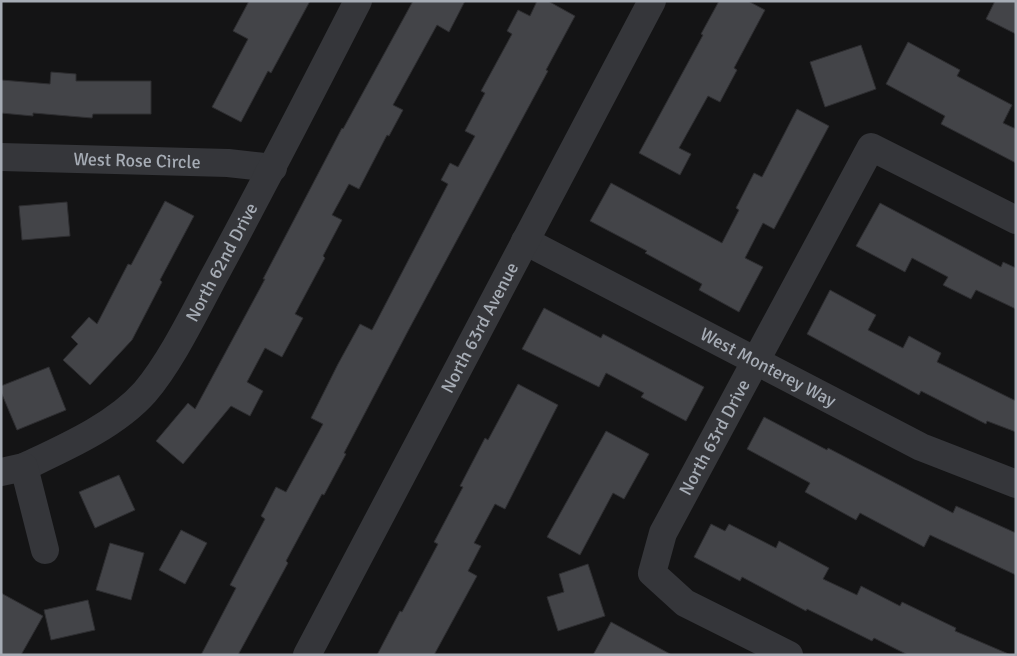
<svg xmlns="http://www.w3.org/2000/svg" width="1017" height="656" viewBox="0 0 1017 656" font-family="Signika,sans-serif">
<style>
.building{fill:#434448;stroke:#2e2e31}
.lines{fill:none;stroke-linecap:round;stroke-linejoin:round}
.minor{stroke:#35363a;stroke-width:28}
.labels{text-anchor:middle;stroke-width:4;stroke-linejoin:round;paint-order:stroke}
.street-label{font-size:18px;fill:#a6acb5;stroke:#0f0f10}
</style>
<rect width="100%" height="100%" fill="#141415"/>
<g class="building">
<polygon points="249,1 310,1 271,73 268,71 241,122 212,107 248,39 233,31"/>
<polygon points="413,1 465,1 449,32 437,25 393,105 403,110 389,136 387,135 359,189 349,184 332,215 342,220 323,256 325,258 295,314 303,318 282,357 265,348 247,382 263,391 250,416 231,406 183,464 156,441 188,403 195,409 265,279 263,279 342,128 343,129"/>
<polygon points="537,1 548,1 575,16 546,70 548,71 408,331 344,453 346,454 324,495 322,494 286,561 288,563 238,655 201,655 236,588 230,585 265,519 261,516 276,487 286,492 323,424 311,418 338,364 360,324 372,330 448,184 441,180 450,163 458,167 475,136 465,131 485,93 481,91 512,34 507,31 518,10 530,16"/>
<polygon points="719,1 748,1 765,10 734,68 737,70 720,102 708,96 679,148 691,154 680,175 639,153 703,35 701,34"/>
<polygon points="995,1 1016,1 1016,34 986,19"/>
<polygon points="908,42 960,70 957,76 1012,105 1003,123 1016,129 1016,163 941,124 945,116 886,84"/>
<polygon points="861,45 876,89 825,107 810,62"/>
<polygon points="51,72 76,74 76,81 151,81 151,114 93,114 92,118 33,113 33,116 1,113 1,80 50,84"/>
<polygon points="797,109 829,126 774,229 763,223 745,258 763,267 739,312 699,290 702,284 645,253 647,251 590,221 611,183 722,243 739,210 736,208 754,173 762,177"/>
<polygon points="165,201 194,216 160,280 162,282 132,340 90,385 63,360 78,344 71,337 89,317 97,324 128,264 131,265"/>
<polygon points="67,202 70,236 22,240 19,206"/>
<polygon points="880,203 1001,267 1003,262 1016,268 1016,309 976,290 971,299 943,285 948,277 912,258 905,272 856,246"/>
<polygon points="830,290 876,315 868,330 903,348 909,336 941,353 937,362 1016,401 1016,432 987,421 986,424 921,391 919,395 807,334"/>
<polygon points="544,308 601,338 603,334 704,387 686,421 641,397 644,393 606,373 599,387 522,349"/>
<polygon points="49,367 66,410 17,430 1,392 1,386"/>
<polygon points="518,384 558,405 505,509 495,504 474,543 481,546 468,571 477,576 434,655 377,655 400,611 402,612 438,544 434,542 463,487 460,486 485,438 488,440"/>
<polygon points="764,417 827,450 828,448 953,513 956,506 1016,533 1016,575 930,535 924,547 860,513 856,520 805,492 810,483 747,449"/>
<polygon points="606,431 649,454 624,499 613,493 580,555 547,537"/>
<polygon points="119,475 135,510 95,528 79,492"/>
<polygon points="711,524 725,531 729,524 776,548 779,541 829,568 823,579 857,595 861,586 900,606 902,602 956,628 955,631 1011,655 908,655 874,638 872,641 807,609 806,611 742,577 740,581 694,557"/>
<polygon points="181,530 207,543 185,584 159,570"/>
<polygon points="110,543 144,553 131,600 96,590"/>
<polygon points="588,564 605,616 558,631 547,597 564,592 559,574"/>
<polygon points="1,593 43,616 21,655 1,655"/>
<polygon points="88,600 95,630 51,640 44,610"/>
<polygon points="611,622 672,655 593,655"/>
</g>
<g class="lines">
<g class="minor">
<path id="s1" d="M1 157 228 163 273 168"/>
<path id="s2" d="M525 241 921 447 1016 484"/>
<path id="s3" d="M24 467C64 448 115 426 145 392 173 359 197 307 218 269 266 180 312 91 358 1"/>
<polyline points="1,472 24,467 45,550"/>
<path id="s4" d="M307 655 652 1"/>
<path id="s5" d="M789 655 685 603 652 573 663 533 871 147 1016 220"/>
</g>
</g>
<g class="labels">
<g class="street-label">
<text dy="6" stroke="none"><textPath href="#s1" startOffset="136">West Rose Circle</textPath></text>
<text dy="6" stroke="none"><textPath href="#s3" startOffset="294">North 62nd Drive</textPath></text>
<text dy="6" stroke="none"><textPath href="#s4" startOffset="370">North 63rd Avenue</textPath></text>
<text dy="6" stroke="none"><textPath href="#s2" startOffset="274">West Monterey Way</textPath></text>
<text dy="6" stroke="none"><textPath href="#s5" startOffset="311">North 63rd Drive</textPath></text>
</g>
</g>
<rect width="1017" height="656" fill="none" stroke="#a6acb5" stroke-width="5"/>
</svg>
